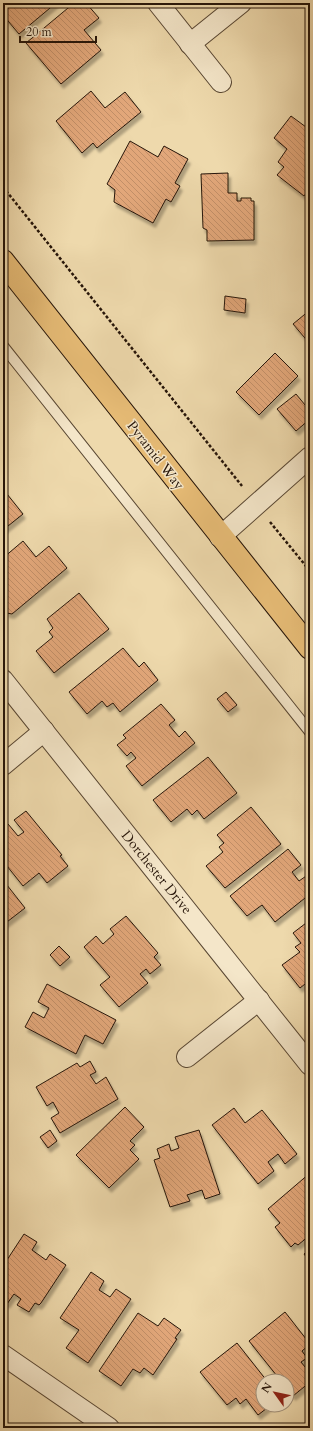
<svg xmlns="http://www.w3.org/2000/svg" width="313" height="1431" viewBox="0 0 313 1431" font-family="Cardo,serif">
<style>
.building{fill:url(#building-back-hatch);stroke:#261509;filter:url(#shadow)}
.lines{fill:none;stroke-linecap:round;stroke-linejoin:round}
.lane-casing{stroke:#584632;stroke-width:12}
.street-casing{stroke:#584632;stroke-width:22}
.primary-casing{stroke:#261509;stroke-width:24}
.path{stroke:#261509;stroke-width:2.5;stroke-dasharray:3 2;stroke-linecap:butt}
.lane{stroke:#f4e6c9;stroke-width:10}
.street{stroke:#f4e6c9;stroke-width:20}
.primary{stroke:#e7bc76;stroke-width:22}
.labels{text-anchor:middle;stroke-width:3;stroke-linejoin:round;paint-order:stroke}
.street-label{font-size:14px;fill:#261509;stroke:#f4e6c9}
</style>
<defs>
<pattern id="building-back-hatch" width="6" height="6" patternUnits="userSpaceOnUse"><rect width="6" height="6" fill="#e2a77a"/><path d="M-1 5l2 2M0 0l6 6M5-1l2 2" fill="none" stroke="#c28f68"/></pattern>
<filter id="shadow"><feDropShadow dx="2.5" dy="4.5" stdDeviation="1" flood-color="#0004"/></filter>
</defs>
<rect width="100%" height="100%" fill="#eed9ac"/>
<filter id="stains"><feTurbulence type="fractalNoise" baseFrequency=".005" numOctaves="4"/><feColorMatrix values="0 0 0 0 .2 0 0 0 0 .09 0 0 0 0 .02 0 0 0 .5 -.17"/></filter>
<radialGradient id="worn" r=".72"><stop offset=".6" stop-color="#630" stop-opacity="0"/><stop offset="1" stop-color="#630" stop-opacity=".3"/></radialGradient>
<g class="building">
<polygon points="3,3 56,3 19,34 3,15"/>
<polygon points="74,3 86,3 99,18 84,30 101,50 61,84 26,43"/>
<polygon points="91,91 105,108 125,92 141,112 97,148 93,143 82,153 56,121"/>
<polygon points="291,116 310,130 310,188 304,196 277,175 284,167 278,162 287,149 274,138"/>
<polygon points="130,141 158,157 164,146 188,159 175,183 180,186 171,202 166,199 153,223 114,202 115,190 107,184"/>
<polygon points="228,173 228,193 237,193 237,201 241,201 241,198 251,198 251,201 254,201 254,240 207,241 207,230 203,228 201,174"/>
<polygon points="225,296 246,299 245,313 224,310"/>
<polygon points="310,310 310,344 293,324"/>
<polygon points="275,353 298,376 259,415 236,392"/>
<polygon points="296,394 310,411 310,419 296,431 277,409"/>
<polygon points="3,489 23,514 3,530"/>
<polygon points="23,541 36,557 49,546 67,568 12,614 7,613 3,608 3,558"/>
<polygon points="79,593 109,629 54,673 36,651 53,637 49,632 53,628 47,619"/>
<polygon points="123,648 139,667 144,662 158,680 120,712 113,703 107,707 102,701 87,714 69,692"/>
<polygon points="226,692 237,705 228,712 217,699"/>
<polygon points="161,704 175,720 169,725 179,737 185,731 195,743 142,786 126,766 136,758 131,752 127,756 117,745 126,738 123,735"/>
<polygon points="208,757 237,793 204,819 197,810 192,815 187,809 171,822 153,800"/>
<polygon points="251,807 281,844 225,888 206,866 223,852 219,847 224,843 217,835"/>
<polygon points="26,811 62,855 60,856 68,866 47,883 39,873 23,886 3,861 3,827 8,824 18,836 24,832 14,820"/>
<polygon points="288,849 301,865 292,872 299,881 309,874 310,875 310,894 275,922 262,905 247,916 230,896"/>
<polygon points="3,880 25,908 3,925"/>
<polygon points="126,916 158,953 154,957 161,965 150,974 146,969 140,974 148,983 119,1007 100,985 110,977 84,947 96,936 103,944 114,934 110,929"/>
<polygon points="310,920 310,980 300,988 282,965 300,952 295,947 301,943 293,933"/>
<polygon points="59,946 70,957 60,966 50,955"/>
<polygon points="47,984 116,1020 103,1044 85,1035 76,1054 25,1027 33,1012 44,1018 49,1008 38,1002"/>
<polygon points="90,1061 96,1072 90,1075 96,1084 106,1077 118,1099 60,1133 51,1118 59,1113 53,1102 47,1106 36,1087 77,1063 80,1067"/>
<polygon points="125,1107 144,1127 130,1141 135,1145 130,1150 139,1159 109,1188 76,1155"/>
<polygon points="234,1108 245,1123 262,1110 297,1154 285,1164 278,1154 268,1162 274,1171 258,1184 212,1125"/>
<polygon points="50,1130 57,1141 48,1148 40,1137"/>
<polygon points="199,1130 220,1194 205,1199 202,1190 187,1195 190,1201 170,1207 154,1160 160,1158 157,1149 169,1144 171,1151 179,1148 175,1137"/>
<polygon points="310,1173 310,1235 298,1245 295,1243 291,1247 275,1227 280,1223 268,1209"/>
<polygon points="24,1234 37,1242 32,1250 46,1260 50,1254 66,1265 41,1303 39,1305 35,1303 29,1312 17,1305 21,1299 14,1294 7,1304 3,1301 3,1266"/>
<polygon points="310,1249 310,1262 304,1254"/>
<polygon points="91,1272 104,1281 99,1290 110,1297 116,1289 131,1299 88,1363 66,1348 79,1330 60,1318"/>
<polygon points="285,1312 310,1344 302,1351 307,1358 301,1362 310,1373 310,1382 293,1396 287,1389 287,1381 281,1381 249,1341"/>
<polygon points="138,1313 158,1326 164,1318 181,1330 175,1338 177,1339 153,1375 144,1368 140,1373 133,1369 121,1386 99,1371"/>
<polygon points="237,1343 267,1381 263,1381 263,1405 271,1405 258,1415 246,1399 240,1404 236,1398 227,1405 200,1372"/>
</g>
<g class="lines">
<g class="lane-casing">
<polyline id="lane" points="3,346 310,732"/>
</g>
<g class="street-casing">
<g id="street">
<polyline points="158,3 221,82"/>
<polyline points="190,44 241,3"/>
<polyline points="220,537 310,457"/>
<polyline points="3,680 310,1065"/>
<polyline points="3,765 44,731"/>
<polyline points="187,1057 259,1000"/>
<polyline points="3,1355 109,1428"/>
</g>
</g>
<g class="primary-casing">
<polyline id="primary" points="3,261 310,648"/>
</g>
<g class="path">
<polyline points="3,187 242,486"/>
<polyline points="270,522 310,571"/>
</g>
<use href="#lane" class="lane"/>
<use href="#street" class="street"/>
<use href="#primary" class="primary"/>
</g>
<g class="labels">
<g class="street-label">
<text transform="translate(156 455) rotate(52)" y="5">Pyramid Way</text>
<text transform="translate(157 872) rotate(51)" y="5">Dorchester Drive</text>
</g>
</g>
<rect width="313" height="1431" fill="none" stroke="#eed9ac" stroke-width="16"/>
<rect x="4" y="4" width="305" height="1423" fill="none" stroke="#261509" stroke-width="2"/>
<rect x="8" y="8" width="297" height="1415" fill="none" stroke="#261509"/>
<g transform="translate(275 1393) rotate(303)"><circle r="19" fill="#f4e6c9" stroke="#a2927c"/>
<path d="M0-3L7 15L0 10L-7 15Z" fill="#8f2418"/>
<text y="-6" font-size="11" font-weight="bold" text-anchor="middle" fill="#261509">N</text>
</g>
<path d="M20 36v6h76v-6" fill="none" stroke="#261509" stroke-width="2"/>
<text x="26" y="36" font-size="12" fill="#261509" stroke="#f4e6c9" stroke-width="3" paint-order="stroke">20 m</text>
<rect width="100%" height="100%" filter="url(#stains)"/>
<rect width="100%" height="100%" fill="url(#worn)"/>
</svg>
